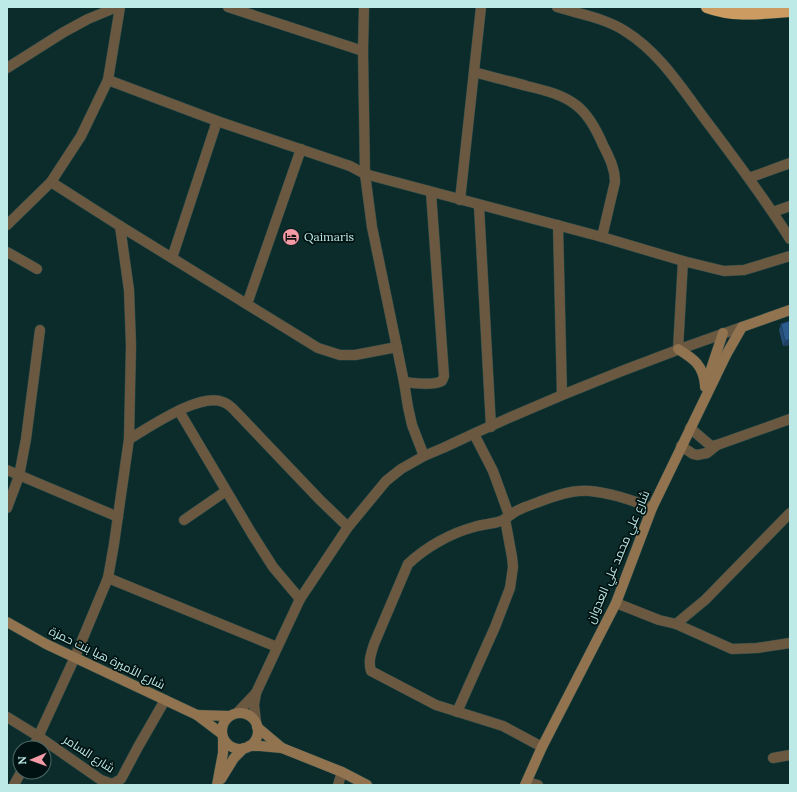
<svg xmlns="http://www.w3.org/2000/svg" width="797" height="792" viewBox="0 0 797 792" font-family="Lora,Cairo,serif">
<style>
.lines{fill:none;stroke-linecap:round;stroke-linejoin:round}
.street-casing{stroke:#274a48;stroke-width:11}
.secondary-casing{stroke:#274a48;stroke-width:11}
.highway-casing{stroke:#274a48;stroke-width:13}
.street{stroke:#6b5841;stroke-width:10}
.secondary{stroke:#92734f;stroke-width:10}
.highway{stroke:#cb9b61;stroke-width:12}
.wall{fill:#264f78}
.shaded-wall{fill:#1f4062}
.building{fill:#2c5c8c;stroke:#1f4062}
.labels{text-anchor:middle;stroke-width:3.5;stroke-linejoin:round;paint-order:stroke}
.poi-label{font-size:12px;fill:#bdeae7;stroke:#001312;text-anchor:start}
.street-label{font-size:12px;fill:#bdeae7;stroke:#001312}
</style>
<rect width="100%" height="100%" fill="#0b2c2a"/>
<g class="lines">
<g class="street-casing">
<g id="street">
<polyline points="228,7 363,51"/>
<polyline points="364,7 363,51 365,174 372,227 404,382 408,407 412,425 424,456"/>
<path d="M557 7C579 14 605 18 625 31 659 52 681 87 704 118 734 158 764 197 790 239"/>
<polyline points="7,68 64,32 88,19 117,7"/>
<path d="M474 72C491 77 509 81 527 86 543 90 562 94 576 105 588 114 597 131 603 145 609 157 615 168 615 182L602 237 683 261 724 271 744 270 790 256"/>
<polyline points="108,80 217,121 350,166 365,174 602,237"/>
<polyline points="749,178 790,163"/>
<polyline points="51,182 120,226 318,348 340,355 355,355 397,347"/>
<polyline points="460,200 481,7"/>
<polyline points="479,206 491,427"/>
<polyline points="773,212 790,206"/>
<polyline points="7,225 51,182 81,136 108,80 120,7"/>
<polyline points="558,225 562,395"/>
<polyline points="7,252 37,269"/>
<polyline points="172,258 217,121"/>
<polyline points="247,304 301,149"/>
<polyline points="678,349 683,261"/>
<path d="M404 382C416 383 431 386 442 381L444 376 431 192"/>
<polyline points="179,411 252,534 273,567 300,599"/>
<polyline points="690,428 711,446 717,445"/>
<polyline points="474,434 493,471 509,515"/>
<path d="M129 439C150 427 200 392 223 402 230 404 235 411 240 416L320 500 348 527"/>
<polyline points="681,446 693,454 697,455 707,453 717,445 790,419"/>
<polyline points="7,470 118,517"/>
<polyline points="7,508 19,476 26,439 40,330"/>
<polyline points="184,520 226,491"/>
<polyline points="108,578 277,647"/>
<polyline points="616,603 659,620 676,624 732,649 757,648 790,643"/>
<polyline points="676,624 705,600 790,513"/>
<polyline points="238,712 256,693"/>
<polyline points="457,712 495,627 510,588 513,567 512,557 505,519"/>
<polyline points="7,717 38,736 101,780 112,784 121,779 138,747 165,700"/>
<path d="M256 722 254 705 256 693 300 599 348 527 386 481 401 469 424 456 443 448C540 402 640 362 742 327"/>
<path d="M542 747 503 726 436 705 371 671C368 661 371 654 374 644L408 564C426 547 451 533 474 527 483 524 493 524 501 521 504 520 506 518 509 516 514 512 520 509 525 507 545 500 568 489 590 491 612 493 632 500 652 508"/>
<polyline points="33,748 75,657 108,578 114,544 129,439 131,345 129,290 120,226"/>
<polyline points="773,758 790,755"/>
<polyline points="527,782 538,785"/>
<polyline points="14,785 21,772"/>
<polyline points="338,785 342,772"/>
</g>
</g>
<g class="secondary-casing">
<g id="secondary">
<path d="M678 349C694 359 703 365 705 385"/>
<polyline points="705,387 723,333"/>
<polyline points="7,622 46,644 197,715 222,734"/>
<circle cx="240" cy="731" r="18"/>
<polyline points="197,715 229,716"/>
<polyline points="257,727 282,748"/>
<polyline points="249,746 260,746 282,748 342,772 367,785"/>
<polyline points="221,779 234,758 244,748"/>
<polyline points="217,785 223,753 223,738"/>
<polyline points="525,785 542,747 616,603 652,508 726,355 742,327 790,310"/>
</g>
</g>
<g class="highway-casing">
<path id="highway" d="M707 7C734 17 762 13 790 11"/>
</g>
<use href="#street" class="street"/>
<use href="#secondary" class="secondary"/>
<use href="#highway" class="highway"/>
</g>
<polygon class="wall" points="790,321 790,345 783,346 779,330 781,324"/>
<polygon class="shaded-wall" points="790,339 790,345 783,346 785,341"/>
<polygon class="building" points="790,321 790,339 785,341 781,324"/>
<defs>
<g id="hotel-disc" transform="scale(0.9)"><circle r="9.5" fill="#f39aa7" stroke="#001312"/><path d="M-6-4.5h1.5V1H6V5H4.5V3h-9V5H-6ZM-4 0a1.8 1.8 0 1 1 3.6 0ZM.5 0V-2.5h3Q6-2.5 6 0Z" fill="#111"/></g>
</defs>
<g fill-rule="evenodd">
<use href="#hotel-disc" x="291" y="237"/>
</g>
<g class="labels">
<g class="poi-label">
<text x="304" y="241">Qaimaris</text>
</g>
<g class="street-label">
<text transform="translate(618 557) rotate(-67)" y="4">شارع علي محمد علي العدوان</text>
<text transform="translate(107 658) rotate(26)" y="4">شارع الأميرة هيا بنت حمزة</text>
<text transform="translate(89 754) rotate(33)" y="4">شارع السامر</text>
</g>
</g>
<rect width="797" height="792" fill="none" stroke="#bdeae7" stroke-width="16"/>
<g transform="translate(32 760) rotate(268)"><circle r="19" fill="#001312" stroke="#4c6967"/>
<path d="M0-3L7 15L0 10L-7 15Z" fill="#f39aa7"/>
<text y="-6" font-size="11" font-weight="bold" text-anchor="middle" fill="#bdeae7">N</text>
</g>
</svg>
